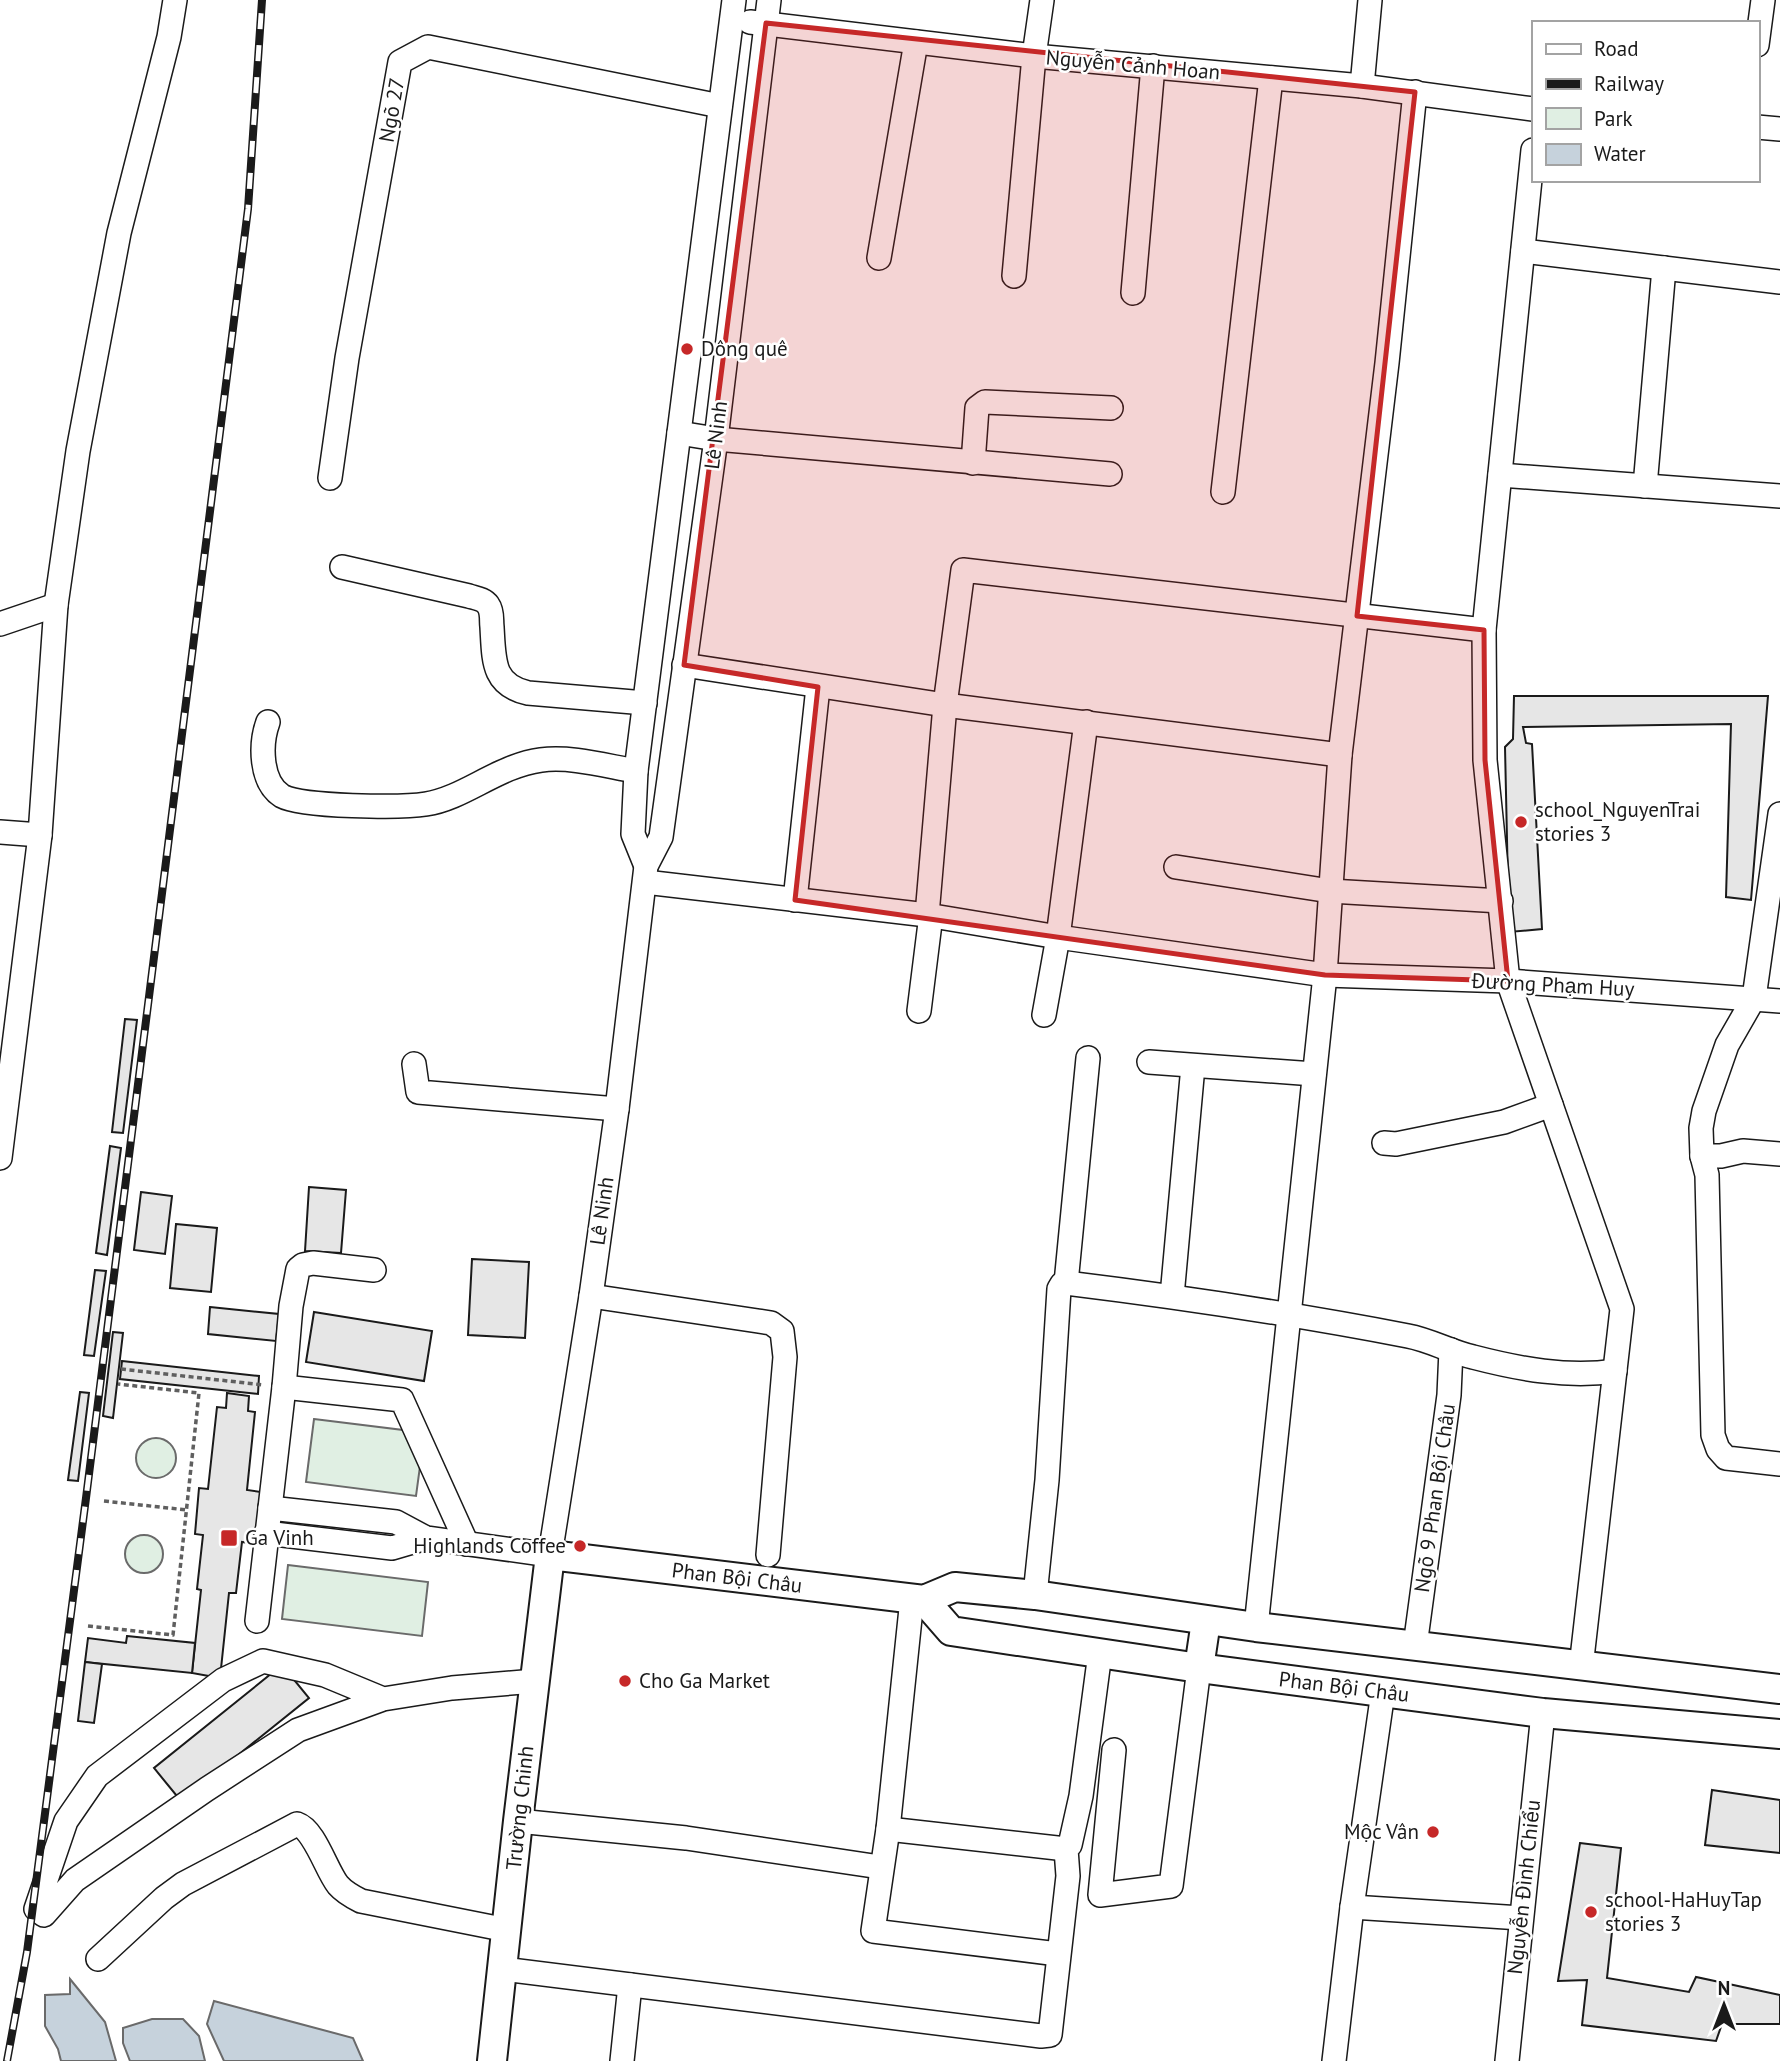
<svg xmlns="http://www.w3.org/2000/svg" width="1780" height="2061" viewBox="0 0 1780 2061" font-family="'PT Sans',sans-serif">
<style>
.green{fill:#e0efe3;stroke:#6a6a6a;stroke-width:2}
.water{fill:#c6d2dc;stroke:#6a6a6a;stroke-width:2}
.building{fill:#e6e6e6;stroke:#1a1a1a;stroke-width:2}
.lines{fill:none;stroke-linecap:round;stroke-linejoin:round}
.minor-casing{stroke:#1a1a1a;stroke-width:26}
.major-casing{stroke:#1a1a1a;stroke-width:32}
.path{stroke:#5f5f5f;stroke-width:3.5;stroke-dasharray:5 3.5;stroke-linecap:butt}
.minor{stroke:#fff;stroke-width:23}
.major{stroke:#fff;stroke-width:28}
.rail-casing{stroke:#1a1a1a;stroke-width:8}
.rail{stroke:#fff;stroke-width:5;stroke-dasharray:16;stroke-linecap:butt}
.marked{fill:#c62828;fill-opacity:0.2;stroke:#c62828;stroke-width:5;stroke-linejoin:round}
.poi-dot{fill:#c62828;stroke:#fff;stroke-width:2.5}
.labels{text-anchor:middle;stroke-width:5;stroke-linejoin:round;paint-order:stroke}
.street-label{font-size:21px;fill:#1a1a1a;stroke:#fff}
.poi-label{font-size:21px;fill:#1a1a1a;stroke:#fff;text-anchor:start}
</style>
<rect width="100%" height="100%" fill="#fff"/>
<g class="green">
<polygon points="314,1419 403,1430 421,1459 416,1496 306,1482"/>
<circle cx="156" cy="1458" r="20"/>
<circle cx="144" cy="1554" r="19"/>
<polygon points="288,1565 428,1582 422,1636 282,1619"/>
</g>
<g class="water">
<polygon points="70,1979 105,2022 116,2061 61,2061 58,2049 45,2026 45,1995 70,1994"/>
<polygon points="214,2001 353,2038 363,2061 224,2061 207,2024"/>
<polygon points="152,2019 183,2019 199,2036 205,2061 130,2061 123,2043 123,2028"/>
</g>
<g class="building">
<polygon points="1514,696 1768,696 1751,900 1726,897 1731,724 1523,727 1526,743 1532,744 1542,929 1509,932 1505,747 1513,739"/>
<polygon points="125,1019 137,1020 123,1133 112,1132"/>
<polygon points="110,1146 121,1148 107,1255 96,1253"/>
<polygon points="309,1187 346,1190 341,1253 305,1251"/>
<polygon points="141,1192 172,1196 165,1254 134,1250"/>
<polygon points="176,1224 217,1228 211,1292 170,1288"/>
<polygon points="472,1259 529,1262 525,1338 468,1335"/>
<polygon points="95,1270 106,1271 94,1356 84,1355"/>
<polygon points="210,1307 279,1314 276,1341 208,1334"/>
<polygon points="314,1312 432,1331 424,1381 306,1362"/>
<polygon points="113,1332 123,1333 113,1418 103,1416"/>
<polygon points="122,1361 259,1376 258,1394 120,1379"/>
<polygon points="80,1392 89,1393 78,1481 68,1480"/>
<polygon points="227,1393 249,1396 248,1411 255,1412 247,1490 261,1492 256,1544 242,1542 236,1593 229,1593 220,1678 192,1673 201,1590 197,1589 203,1535 195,1534 199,1488 208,1489 217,1407 226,1408"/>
<polygon points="127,1636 195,1643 192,1673 85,1662 88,1638 126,1643"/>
<polygon points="85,1662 102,1664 94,1723 78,1721"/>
<polygon points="282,1665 309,1698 181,1801 154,1768"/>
<polygon points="1712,1790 1780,1800 1780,1853 1705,1845"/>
<polygon points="1580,1843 1621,1848 1607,1978 1689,1992 1696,1977 1780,1995 1780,2024 1722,2024 1716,2041 1582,2025 1587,1980 1558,1981"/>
</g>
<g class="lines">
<g class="minor-casing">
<g id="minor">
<polyline points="750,22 1034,56 1362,86 1533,109"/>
<polyline points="1757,45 1763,0"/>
<polyline points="1362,86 1370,0"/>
<polyline points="1757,127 1780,129"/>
<polyline points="1533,150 1484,630 1485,760 1508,981 1622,1309 1581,1667"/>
<polyline points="1523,251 1780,282"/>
<polyline points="879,258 916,42"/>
<polyline points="1014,276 1034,56 1042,0"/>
<polyline points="1133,293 1153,66"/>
<polyline points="679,433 716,439 1110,474"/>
<polyline points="973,463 977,408 985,402 1111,408"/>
<polyline points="1500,475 1780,496"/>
<polyline points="330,478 347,358 400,62 428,47 720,106"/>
<polyline points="1645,486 1664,268"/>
<polyline points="1223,492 1271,78"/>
<path d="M342 567 469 596C475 598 484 599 488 605 493 612 491 620 492 627 494 660 492 685 528 693L645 703"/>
<polyline points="0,624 56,605"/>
<polyline points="684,665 945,705 1340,755"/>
<path d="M268 722C260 744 260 782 282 796 302 807 402 808 426 804 465 798 497 766 541 760 571 756 606 766 636 771"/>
<polyline points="0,832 40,835"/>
<polyline points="646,866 633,834 636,771 734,0"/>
<polyline points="1176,867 1330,891 1501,901"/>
<polyline points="645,882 927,915 1058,937 1325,975 1508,981 1780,1001"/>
<polyline points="795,900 818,687"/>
<polyline points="919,1011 930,923 927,915 945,705 963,570 1484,630"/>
<polyline points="1044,1015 1058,937 1086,722"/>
<polyline points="1149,1062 1314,1074"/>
<polyline points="414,1064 418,1092 617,1109"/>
<polyline points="1384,1143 1396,1144 1504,1122 1551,1105"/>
<polyline points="1780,1154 1743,1151 1721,1156 1702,1156 1707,1175 1713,1435 1718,1449 1726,1458 1780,1464"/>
<polyline points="1702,1156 1701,1128 1704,1111 1727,1045 1754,998 1780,814"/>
<polyline points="0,1158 40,835 56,605 78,451 119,233 169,37 175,0"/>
<polyline points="1066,1283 1088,1058"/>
<polyline points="591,1296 758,1321 771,1323 782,1331 785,1357 768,1555"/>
<polyline points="1172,1296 1193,1066"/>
<polyline points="284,1387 402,1400 467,1544"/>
<polyline points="270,1508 396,1522 426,1538 550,1555 591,1296 617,1109 646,866 661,837 716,439 769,0"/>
<polyline points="266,1533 392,1548 426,1538"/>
<path d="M1035 1595 1047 1480 1059 1289 1062 1284 1066 1283C1180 1297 1294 1314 1408 1336 1430 1340 1451 1352 1473 1357 1519 1369 1568 1378 1615 1371"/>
<polyline points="912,1599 888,1829 873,1931 1058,1954"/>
<polyline points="257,1621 284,1387 291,1306 298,1269 303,1265 313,1263 374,1270"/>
<polyline points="1256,1627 1325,975 1340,755 1387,363 1415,92"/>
<polyline points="1415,1646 1449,1395 1451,1350"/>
<polyline points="383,1699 325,1675 263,1661 223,1680 97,1776 66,1821 36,1909 44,1915 75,1880 207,1789 298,1730 383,1699 452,1688 535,1681"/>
<polyline points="1114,1750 1100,1895 1171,1886 1199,1668"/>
<polyline points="518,1821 686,1838 880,1867"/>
<polyline points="888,1829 1066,1849"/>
<polyline points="1352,1907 1521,1918"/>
<path d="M98 1959 164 1898 183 1884 297 1824C315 1830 326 1870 338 1885 344 1892 353 1897 361 1901L507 1930"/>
<polyline points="503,1969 1041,2036 1050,2035 1068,1876 1066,1849 1070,1845 1081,1796 1100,1653"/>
<polyline points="622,2061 630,1985"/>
<polyline points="1334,2061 1352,1907 1383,1692"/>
<polyline points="1507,2061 1543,1713"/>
</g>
</g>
<g class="major-casing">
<g id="major">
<polyline points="924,1600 951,1631 1199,1668 1543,1713 1780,1734"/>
<polyline points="1199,1668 1206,1621"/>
<polyline points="492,2061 518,1821 550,1555 924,1600 955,1587 1035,1595 1256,1627 1780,1689"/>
</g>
</g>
<g class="path">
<polyline points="121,1369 264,1385"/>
<polyline points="104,1501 187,1510"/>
<polyline points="88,1626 173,1635 199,1393 118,1384"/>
</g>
<use href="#minor" class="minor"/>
<use href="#major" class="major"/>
<g class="rail-casing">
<polyline id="rail" points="7,2061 27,1952 86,1498 248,209 262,0"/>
</g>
<use href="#rail" class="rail"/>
</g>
<path class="marked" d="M766 23 1415 92 1357 616 1484 630 1485 760 1508 981 1325 975 795 900 818 687 684 665Z"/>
<g class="poi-dot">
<circle cx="687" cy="349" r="7"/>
<circle cx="1521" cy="822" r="7"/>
<rect x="220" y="1529" width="18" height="18" rx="3.5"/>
<circle cx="580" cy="1546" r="7"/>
<circle cx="625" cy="1681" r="7"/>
<circle cx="1433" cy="1832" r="7"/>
<circle cx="1591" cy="1912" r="7"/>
</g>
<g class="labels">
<g class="street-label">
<text transform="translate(1133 65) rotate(5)" y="7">Nguyễn Cảnh Hoan</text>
<text transform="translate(392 110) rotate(-80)" y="7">Ngõ 27</text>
<text transform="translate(716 435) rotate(-83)" y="7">Lê Ninh</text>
<text transform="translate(1553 985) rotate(3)" y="7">Đường Phạm Huy</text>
<text transform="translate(602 1211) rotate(-82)" y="7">Lê Ninh</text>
<text transform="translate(1435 1498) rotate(-82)" y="7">Ngõ 9 Phan Bội Châu</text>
<text transform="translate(737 1578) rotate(7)" y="7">Phan Bội Châu</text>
<text transform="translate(1344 1687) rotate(7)" y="7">Phan Bội Châu</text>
<text transform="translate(520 1808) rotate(-84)" y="7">Trường Chinh</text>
<text transform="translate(1524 1887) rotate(-84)" y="7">Nguyễn Đình Chiểu</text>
</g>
<g class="poi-label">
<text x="701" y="356">Dông quê</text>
<text x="1535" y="817">school_NguyenTrai<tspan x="1535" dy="24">stories 3</tspan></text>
<text x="245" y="1545">Ga Vinh</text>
<text x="566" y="1553" text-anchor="end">Highlands Coffee</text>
<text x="639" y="1688">Cho Ga Market</text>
<text x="1419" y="1839" text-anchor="end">Mộc Vân</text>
<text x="1605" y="1907">school-HaHuyTap<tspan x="1605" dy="24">stories 3</tspan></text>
</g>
</g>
<rect x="1532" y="21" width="228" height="161" fill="#ffffff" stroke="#a3a3a3" stroke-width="2"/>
<rect x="1546" y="44" width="35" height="10" fill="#ffffff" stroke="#a3a3a3" stroke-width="2"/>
<text x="1594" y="56" font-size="21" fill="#1a1a1a">Road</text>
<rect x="1546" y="79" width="35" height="10" fill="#1a1a1a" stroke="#a3a3a3" stroke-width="2"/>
<text x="1594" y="91" font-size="21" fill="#1a1a1a">Railway</text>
<rect x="1546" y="108" width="35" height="21" fill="#e0efe3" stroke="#a3a3a3" stroke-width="2"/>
<text x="1594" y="126" font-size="21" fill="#1a1a1a">Park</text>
<rect x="1546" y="144" width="35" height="21" fill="#c6d2dc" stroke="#a3a3a3" stroke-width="2"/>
<text x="1594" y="161" font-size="21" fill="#1a1a1a">Water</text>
<g transform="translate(1724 2005)" stroke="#ffffff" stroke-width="5" paint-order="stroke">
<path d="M0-5L12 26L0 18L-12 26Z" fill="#1a1a1a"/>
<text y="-10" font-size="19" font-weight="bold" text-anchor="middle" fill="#1a1a1a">N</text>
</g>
</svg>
